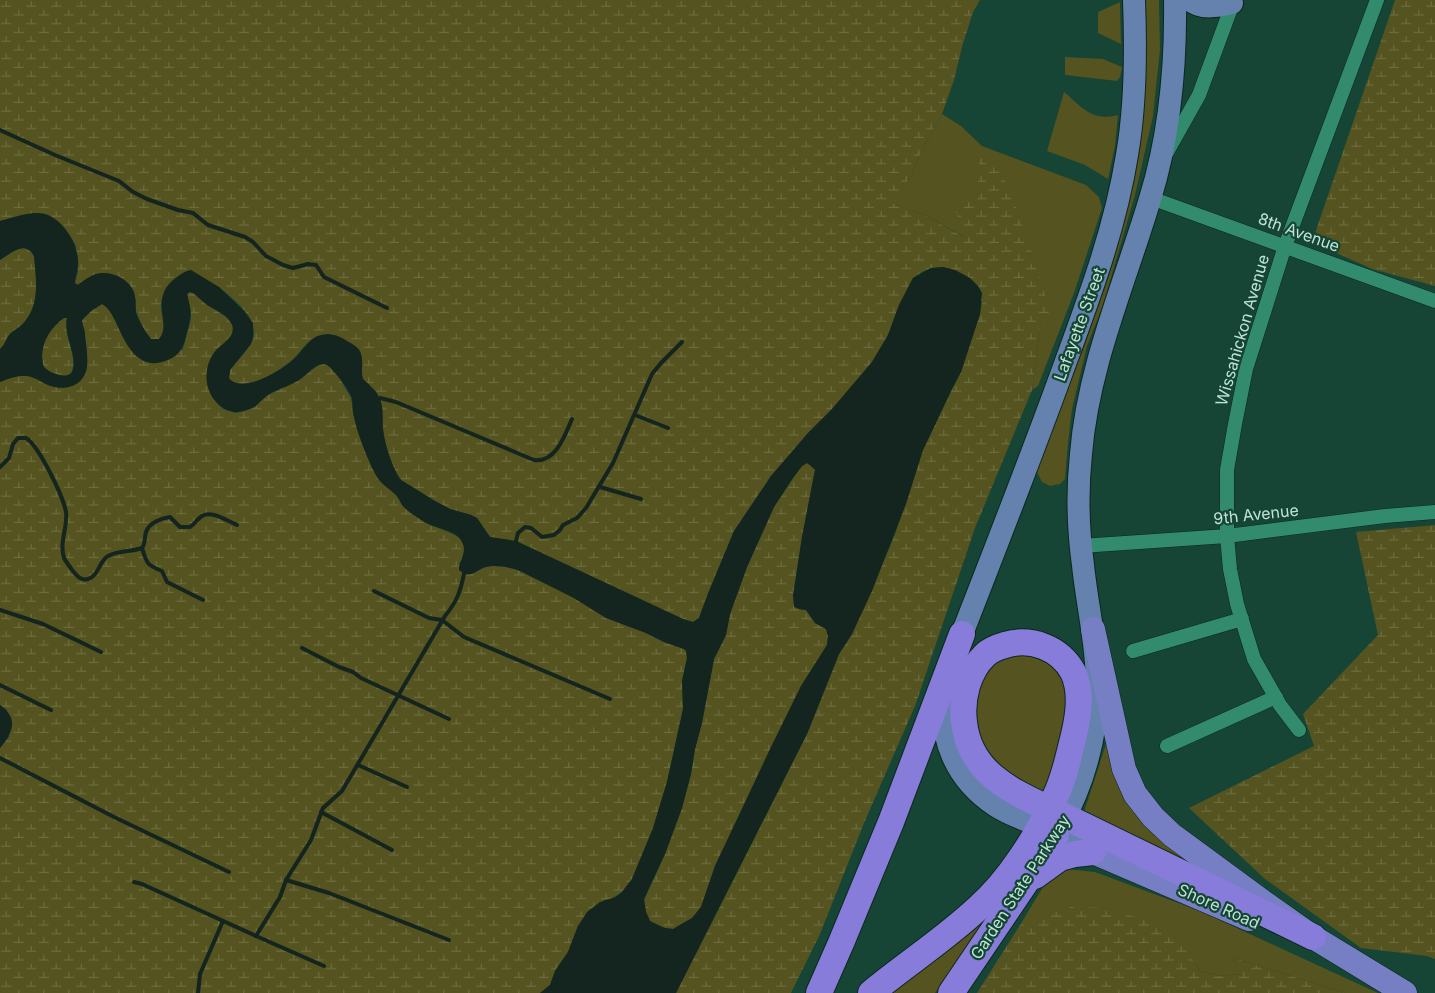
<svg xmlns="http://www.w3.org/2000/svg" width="1435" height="993" viewBox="0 0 1435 993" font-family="Inter,sans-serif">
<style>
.green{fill:#55531f}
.wetland{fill:url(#wetland-marsh)}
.water{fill:#13251e;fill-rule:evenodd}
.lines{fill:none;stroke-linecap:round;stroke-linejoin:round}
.stream{stroke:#13251e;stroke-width:4}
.minor-casing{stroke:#0c281e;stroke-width:15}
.primary-casing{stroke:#0c281e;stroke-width:24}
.trunk-casing{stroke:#0c281e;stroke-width:25}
.motorway-casing{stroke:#0c281e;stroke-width:28}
.minor{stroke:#338b6d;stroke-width:14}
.primary{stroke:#6582ae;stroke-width:22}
.trunk{stroke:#767fc4;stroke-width:24}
.motorway{stroke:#877cda;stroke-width:26}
.labels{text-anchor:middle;stroke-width:4.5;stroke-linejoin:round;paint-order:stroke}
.street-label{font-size:16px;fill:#bde5d4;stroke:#164435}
</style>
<defs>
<pattern id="wetland-marsh" width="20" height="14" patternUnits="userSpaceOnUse" patternTransform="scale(1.25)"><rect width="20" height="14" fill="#55531f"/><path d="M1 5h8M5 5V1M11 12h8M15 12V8" fill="none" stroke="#6c6c3f"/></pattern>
</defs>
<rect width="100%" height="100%" fill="#164435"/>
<g class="green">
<polygon points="1144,0 1159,0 1160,50 1153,116 1135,195 1103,305 1087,346 1072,409 1068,443 1065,479 1060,484 1050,486 1042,482 1036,470 1091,320"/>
<polygon points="1120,2 1121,44 1098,33 1098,12"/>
<polygon points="1065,57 1103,59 1122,67 1120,77 1117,81 1065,75"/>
<path d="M1064 92C1082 107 1092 122 1118 115L1115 146 1108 179 1085 165 1047 151Z"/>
<polygon points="942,114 961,126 982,146 1086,185 1099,197 1102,208 1074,293 1038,386 1032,390 1040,328 978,199 965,237 925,215 891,203 911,176 925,144"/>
<polygon points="1029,649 1063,669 1069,725 1045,798 992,769 969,709 994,657"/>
<polygon points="1106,744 1122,790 1204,871 1084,812"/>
<polygon points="1067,869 1095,872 1200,911 1378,993 1345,993 1231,957 1241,974 1219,976 1200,971 1192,958 1020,925 1043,887"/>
<polygon points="988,916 935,993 888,993"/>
</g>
<g class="wetland">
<path d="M0 0H980L973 12 962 47 954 80 942 114 925 144 911 176 892 203 925 215 964 237 953 202 978 199 979 158 998 164 1019 214 1053 319 1040 328 1032 390 975 528 915 706 864 823 820 934 791 993H676L807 734 839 654 852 634 894 537 923 450 952 389 961 372 980 314 982 302 943 267 931 268 922 272 913 278 899 305 888 335 872 362 832 409 808 433 771 476 734 531 707 596 699 618 693 622 683 619 516 541 490 537 477 518 471 515 450 509 435 501 401 480C392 468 384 442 383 428 382 419 384 409 380 401 377 391 370 386 363 379 360 370 365 359 359 349 356 346 350 343 346 341 339 336 330 333 321 335 308 338 301 352 292 360 278 372 247 392 230 380L229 378 230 370C236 362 245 353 250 345 265 322 234 300 219 287L166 288C164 294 162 298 161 304 160 317 169 328 159 339H151L145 331 136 312V299L102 273 95 274 77 285 75 283 78 271 76 246 71 237 63 227 41 213 22 215 0 221Z"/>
<polygon points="1395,0 1435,0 1435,286 1372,269 1312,242"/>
<path d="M22 248C28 248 31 251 34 256 36 278 40 301 26 320 22 326 16 329 11 333 6 337 6 344 0 349V260L16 250Z"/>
<path d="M190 292 195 294 208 305 226 317 233 325V331L231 336 213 356 218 404 223 409 235 413 240 412 250 409 255 407 264 397 299 380 317 366 323 364H327L340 379 351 398 354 417 366 453 379 480 396 495 405 508 416 516 429 524 455 535 461 539 464 544V551L462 559 459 564 472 574C476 572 479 570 483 568 493 564 510 567 520 571L574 598 606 618 646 633 664 642 684 649 686 651 687 658 682 681 683 709 667 782 653 828 632 879 622 892 611 899 604 900 578 926 568 952 555 971 550 985 540 993H0V748L9 737 7 710 0 705V382C8 379 18 375 27 376 35 377 41 382 48 385 65 391 85 386 87 366 88 356 86 345 85 335 85 329 82 325 82 320L91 311 102 304C118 311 120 348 143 360 146 362 151 363 154 363 163 361 174 353 183 349L191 319V311L187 294Z"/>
<path d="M64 318H67C63 336 78 357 72 371 68 380 50 374 45 368 42 365 43 361 42 357 42 341 51 327 64 318Z"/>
<polygon points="807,463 811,466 815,470 802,537 793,596 799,609 806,610 815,623 826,629 828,636 827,645 801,686 715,866 701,907 692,918 673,929 665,928 658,925 650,921 646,912 644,900 665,854 682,808 691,774 695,749 702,722 714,659 726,635 730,614 747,567 774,507 793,478 802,466"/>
<polygon points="1435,525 1435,959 1427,956 1361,948 1265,879 1189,808 1314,746 1303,714 1378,635 1356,532"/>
<polygon points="1071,907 1107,908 1153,923 1193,945 1192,958 1200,971 1219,976 1240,974 1231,957 1345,993 977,993 1020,925"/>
</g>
<g class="water">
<path d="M33 213C37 213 41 213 45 214 63 219 77 243 78 260 79 268 75 276 75 283L78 285C83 281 88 277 94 275 109 269 128 278 134 292 136 299 135 305 136 312 138 321 145 331 151 339H159C173 323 147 298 177 277 181 274 185 271 191 270L219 287 244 311 253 323V337L251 344 230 370 229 378C242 395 280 371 293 360 302 352 309 338 321 335 331 333 339 336 347 341 351 343 356 346 359 350 365 359 360 370 363 379 369 385 376 390 379 397 384 406 382 418 383 428 384 442 392 468 401 480L435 501 450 509 471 515 477 518 490 537 516 541 683 619 693 622 699 618 707 596 734 531 771 476 808 433 832 409 872 362 888 335 899 305 913 278 931 268 943 267 955 270 970 278 978 286 982 293 980 314 961 372 952 389 923 450 906 504 872 591 852 634 839 654 807 734 676 993H540L550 985 555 971 568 952 578 926 587 912 600 902 616 897 622 892 632 879 653 828 667 782 683 709 682 681 687 658 686 651 684 649 664 642 646 633 606 618 574 598 520 571C510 567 493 564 483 568 476 571 472 576 464 574L459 570V567C461 559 467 551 462 542 457 530 437 529 426 523 418 518 408 512 402 505 400 502 399 498 396 495 390 489 382 485 377 477 369 463 357 433 354 417 352 411 353 404 352 398 350 391 330 363 324 364 314 364 306 376 299 380 290 386 280 388 271 393 264 397 260 403 254 407 243 413 231 414 222 407 203 394 202 367 216 350 220 346 226 342 230 337 233 333 234 327 231 323 227 314 215 310 207 305 202 301 198 297 193 293L190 292 187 294C192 313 191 318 186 336 183 349 178 357 165 361 157 364 149 364 142 360 120 347 117 311 102 304L91 311 82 320C82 325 85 329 85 335 86 345 88 356 87 366 85 386 65 392 48 385 41 382 35 377 27 376 18 375 8 379 0 382V349C6 344 6 337 11 333 16 329 22 326 26 320 40 302 36 278 34 256 25 240 11 253 0 260V221L22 215ZM64 318H67C63 336 79 357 72 372 68 380 50 373 45 368 42 365 43 361 42 357 42 341 51 327 64 318ZM807 463 811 466 815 470 802 537 793 596 794 607 799 609 806 610 815 623 826 629 828 636 827 645 801 686 770 749 715 866 701 907 692 918 673 929 665 928 658 925 650 921 646 912 644 899 665 854 682 808 691 774 695 749 702 723 714 659 726 635 730 614 747 567 774 507 793 478 802 466Z"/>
<path d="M0 705C19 719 13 732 0 748Z"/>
</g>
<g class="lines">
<g class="stream">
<polyline points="0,130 55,155 119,181 133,192 147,199 178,210 193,213 208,225 245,237 253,242 266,256 283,265 293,268 308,264 316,265 324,277 387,308"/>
<path d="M380 398 396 402 534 460C556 463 565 435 572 419"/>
<polyline points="635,415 668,428"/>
<path d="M0 467 9 458 13 444 18 438H26C39 446 63 496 66 512 68 527 59 542 64 558 66 562 70 567 73 571 77 576 81 581 88 579 99 576 99 561 108 556 118 550 131 552 142 548"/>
<polyline points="600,487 641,499"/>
<polyline points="516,541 518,533 525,527 531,528 542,537 554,535 560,530 563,525 577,518 586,508 613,463 652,374 661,363 682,342"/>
<polyline points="374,591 429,618 442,620 464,637 610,699"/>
<path d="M203 600 167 582 162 571C147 565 147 564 142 548 146 543 144 538 146 532 149 523 161 518 170 517L180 527H190C195 524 197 519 202 516 212 510 227 521 237 525"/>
<polyline points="0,610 43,624 101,652"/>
<polyline points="302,648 339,667 353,672 361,678 449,719"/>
<polyline points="0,685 51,710"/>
<polyline points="0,758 114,817 229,872"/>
<polyline points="358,765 407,787"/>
<polyline points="321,812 392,850"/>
<polyline points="286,880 329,893 449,940"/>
<polyline points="134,882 142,884 256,936 324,966"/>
<path d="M256 936 280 897 286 880 311 840 323 808 342 791 445 616C457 601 460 593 464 574"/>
<polyline points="198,993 200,974 223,921"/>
</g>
<g class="minor-casing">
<g id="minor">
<polyline points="1167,152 1199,95 1234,0"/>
<polyline points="1151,198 1435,301"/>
<polyline points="1081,546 1227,536 1385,516 1435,512"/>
<polyline points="1133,651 1242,619"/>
<polyline points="1299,730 1280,705 1254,659 1237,604 1230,569 1227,536 1227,470 1235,424 1246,369 1285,246 1377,0"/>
<polyline points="1167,746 1276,697"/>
</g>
</g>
<g class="primary-casing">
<g id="primary">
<path d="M1190 0C1201 10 1219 6 1232 3"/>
<path d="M958 649 962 634C996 547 1030 460 1062 372 1088 301 1115 230 1127 155 1136 104 1136 51 1134 0"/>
<path d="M947 690C936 736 956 780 996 806 1008 814 1023 819 1037 825 1056 834 1074 843 1093 852"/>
<path d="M1058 831C1083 786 1098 735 1097 684 1097 644 1087 605 1083 565 1078 529 1077 491 1081 454 1088 366 1125 283 1150 199 1170 134 1176 67 1175 0"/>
</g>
</g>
<g class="trunk-casing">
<g id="trunk">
<polyline points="1093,629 1124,769 1135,794 1153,817 1172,835 1266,904 1313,937 1405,993"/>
<polyline points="1093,852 1249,919"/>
</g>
</g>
<g class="motorway-casing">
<g id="motorway">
<polyline points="1035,876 1060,858 1075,854 1093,852"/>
<polyline points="819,993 841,943 891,822 962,634"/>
<path d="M871 993C906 964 945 939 978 908 1009 881 1038 835 1055 797 1063 781 1067 764 1071 747 1077 724 1084 695 1073 672 1060 648 1031 637 1005 645 998 647 990 650 985 655 968 671 961 699 964 722 970 779 1022 795 1066 817L1313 937"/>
<polyline points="951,993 1026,882 1056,835"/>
</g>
</g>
<use href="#minor" class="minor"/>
<use href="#primary" class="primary"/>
<use href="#trunk" class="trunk"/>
<use href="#motorway" class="motorway"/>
</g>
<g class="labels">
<g class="street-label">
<text transform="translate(1299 232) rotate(20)" y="6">8th Avenue</text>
<text transform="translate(1079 324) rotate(-70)" y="6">Lafayette Street</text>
<text transform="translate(1242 330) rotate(-74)" y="6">Wissahickon Avenue</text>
<text transform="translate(1256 514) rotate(-6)" y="6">9th Avenue</text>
<text transform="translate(1020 887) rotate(-57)" y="6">Garden State Parkway</text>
<text transform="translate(1219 906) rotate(24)" y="6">Shore Road</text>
</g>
</g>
</svg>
